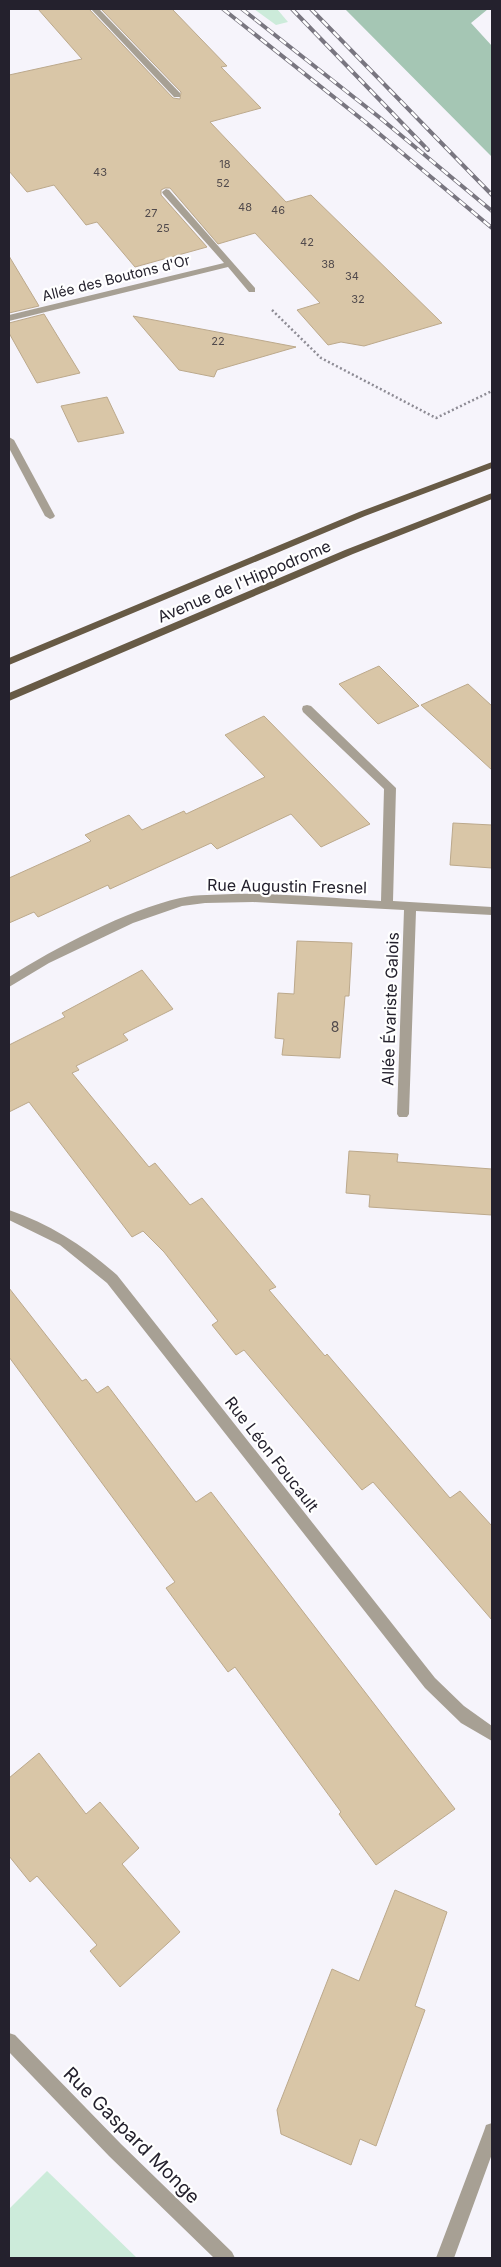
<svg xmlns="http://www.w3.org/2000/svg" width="501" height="2267" viewBox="0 0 501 2267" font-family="Inter,sans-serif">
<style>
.green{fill:#ccebda}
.forest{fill:#a5c6b4}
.building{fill:#d9c6a7;stroke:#bca98c}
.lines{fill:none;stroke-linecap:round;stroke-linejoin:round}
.path{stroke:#8d8b94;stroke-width:2.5;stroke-dasharray:2 2.5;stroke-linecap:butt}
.street{fill:#a7a094;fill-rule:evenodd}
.primary{fill:#675a45;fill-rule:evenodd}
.rail-casing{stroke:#797680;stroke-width:4}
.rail{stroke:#fff;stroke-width:2.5;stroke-dasharray:8;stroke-linecap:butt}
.labels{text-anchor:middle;stroke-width:4.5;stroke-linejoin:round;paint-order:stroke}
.far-number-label{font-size:11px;fill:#514a4c}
.far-street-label{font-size:14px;fill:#24212d;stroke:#fff}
.number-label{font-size:14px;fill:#514a4c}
.street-label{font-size:16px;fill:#24212d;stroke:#fff}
.near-street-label{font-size:19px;fill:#24212d;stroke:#fff}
</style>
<rect width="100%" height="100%" fill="#f6f4fb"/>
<g class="green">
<polygon points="254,9 277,9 288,22 276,25"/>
<polygon points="47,2171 137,2258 9,2258 9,2209"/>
</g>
<polygon class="forest" points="345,9 488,9 471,23 492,46 492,157"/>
<g class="building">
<polygon points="38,9 89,9 173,98 180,99 181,92 101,9 172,9 227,66 221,67 261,108 210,122 286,202 311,195 442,323 364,346 341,342 328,345 297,310 320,303 255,233 218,244 170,188 165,188 161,190 161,195 207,247 135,267 97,222 86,225 54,185 27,192 9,171 9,75 82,59"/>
<polygon points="9,256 39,306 9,313"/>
<polygon points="44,314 80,373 37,383 9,333 9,323"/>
<polygon points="133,316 296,347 217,370 214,377 179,370"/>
<polygon points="107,397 124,433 78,442 61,406"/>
<polygon points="379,666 419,706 378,724 339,684"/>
<polygon points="468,684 492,706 492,770 421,705"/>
<polygon points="264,716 370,824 321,847 291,814 217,849 211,843 110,889 108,885 38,917 34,912 9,923 9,878 91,841 85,835 129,815 142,830 184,811 186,814 265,777 225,735"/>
<polygon points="453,823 492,825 492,868 450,865"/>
<polygon points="297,941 352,943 349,996 345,996 340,1058 282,1055 284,1039 275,1038 278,993 294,994"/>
<polygon points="142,970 173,1009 123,1034 128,1040 76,1066 79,1070 72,1073 149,1167 155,1163 190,1205 202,1198 276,1287 269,1290 325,1356 327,1354 450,1498 460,1491 492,1526 492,1620 373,1482 362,1490 244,1350 236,1355 212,1325 218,1321 164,1252 143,1231 132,1237 29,1102 9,1112 9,1045 65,1017 62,1013"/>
<polygon points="349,1151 398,1154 397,1162 492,1169 492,1215 369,1207 370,1195 346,1193"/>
<polygon points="9,1288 82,1381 86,1379 97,1393 108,1386 196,1502 211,1492 455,1809 376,1865 339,1814 341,1812 235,1667 228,1672 188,1618 166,1588 175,1582 9,1357"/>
<polygon points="39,1753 86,1814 100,1802 139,1848 122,1864 180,1932 120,1987 90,1951 97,1945 37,1876 30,1882 9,1856 9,1778"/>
<polygon points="395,1890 447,1912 415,2006 425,2010 376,2146 360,2139 351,2165 281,2134 277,2110 332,1969 359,1981"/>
</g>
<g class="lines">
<polyline class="path" points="272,310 321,358 436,418 492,391"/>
<g class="street">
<polygon points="91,9 99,9 180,93 180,97 174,97"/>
<polygon points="166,189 169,190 255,288 255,292 249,292 228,267 9,321 9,315 224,263 163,194 162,192"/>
<polygon points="9,437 14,440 55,516 53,518 50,519 45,516 9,448"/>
<path d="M307 705 311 706 396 788 393 901 492 907V915L416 911 409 1114 407 1117H399L397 1114 404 910 253 902 205 903 182 906 133 923 49 963 9 987V977C55 948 127 910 180 898 198 894 216 895 233 894 283 893 332 898 381 901L384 789 303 712 302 709 303 706Z"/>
<path d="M9 1210C50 1224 84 1246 117 1275L435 1678 464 1706 492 1726V1741L461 1723 425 1688 107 1283 60 1245 9 1220Z"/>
<polygon points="9,2033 15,2035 121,2144 232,2252 235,2258 214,2258 109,2156 9,2052"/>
<polygon points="492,2123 492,2154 454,2258 436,2258 484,2131 486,2125"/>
</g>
<g class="primary">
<polygon points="492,462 492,468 365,516 9,665 9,658 359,512"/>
<polygon points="492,493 492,499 353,554 9,701 9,693 345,550"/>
</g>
<g class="rail-casing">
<g id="rail">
<polyline points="223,9 364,121 492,228"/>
<polyline points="242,9 379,117 492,211"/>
<polyline points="292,9 428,150"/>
<polyline points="311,9 492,195"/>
</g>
</g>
<use href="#rail" class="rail"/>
</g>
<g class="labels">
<g class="far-number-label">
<text x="225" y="168">18</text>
<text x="100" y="176">43</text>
<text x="223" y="187">52</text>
<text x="245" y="211">48</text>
<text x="278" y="214">46</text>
<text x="151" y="217">27</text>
<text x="163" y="232">25</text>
<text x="307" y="246">42</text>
<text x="328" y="268">38</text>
<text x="352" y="280">34</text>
<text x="358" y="303">32</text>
<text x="218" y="345">22</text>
</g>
<g class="far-street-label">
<text transform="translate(116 278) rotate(-14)" y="5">Allée des Boutons d'Or</text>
</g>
<g class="number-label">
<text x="335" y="1032">8</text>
</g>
<g class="street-label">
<text transform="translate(244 581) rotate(-23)" y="6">Avenue de l'Hippodrome</text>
<text transform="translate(287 886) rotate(1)" y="6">Rue Augustin Fresnel</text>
<text transform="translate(390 1009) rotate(-88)" y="6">Allée Évariste Galois</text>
<text transform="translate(272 1454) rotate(52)" y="6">Rue Léon Foucault</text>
</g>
<g class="near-street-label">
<text transform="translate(132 2135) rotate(45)" y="7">Rue Gaspard Monge</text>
</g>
</g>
<rect width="501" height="2267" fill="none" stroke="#24212d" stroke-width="20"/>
</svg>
